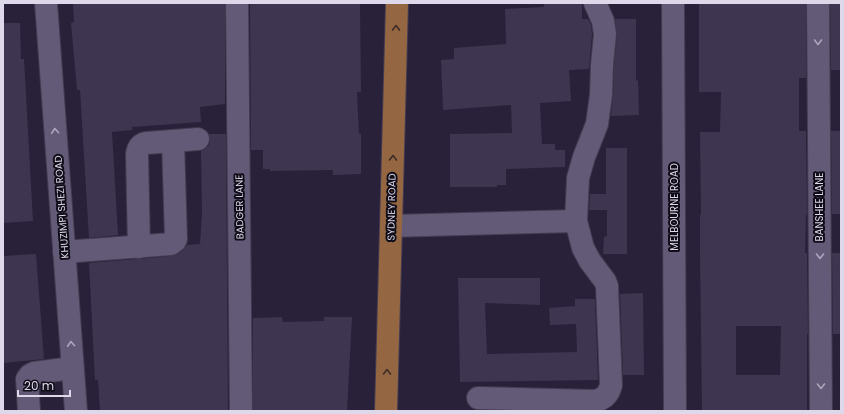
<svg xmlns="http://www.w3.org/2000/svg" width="844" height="414" viewBox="0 0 844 414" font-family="Poppins,sans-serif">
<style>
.building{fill:#3e3550;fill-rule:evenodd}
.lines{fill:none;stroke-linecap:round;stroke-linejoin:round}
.minor-casing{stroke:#433b50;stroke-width:24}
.major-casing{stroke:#433b50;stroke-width:24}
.minor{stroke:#635a77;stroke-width:22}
.major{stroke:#946742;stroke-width:22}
.oneway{stroke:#3e2c27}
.oneway2{stroke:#ada6bc}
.labels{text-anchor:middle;stroke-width:4;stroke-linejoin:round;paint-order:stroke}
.street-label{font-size:10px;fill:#ded9ea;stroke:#100c18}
</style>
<rect width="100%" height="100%" fill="#29203a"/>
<g class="building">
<polygon points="73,3 225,3 225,104 200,107 201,122 132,127 132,130 112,132 118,235 89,238 80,90 77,90 71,23 74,22"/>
<polygon points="250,3 360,3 361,92 357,92 359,134 361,134 361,174 333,175 333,170 270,171 270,169 263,169 263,150 251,150"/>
<polygon points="544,3 582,3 582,19 588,19 591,25 592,34 589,69 569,70 571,101 540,103 542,144 555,144 555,150 565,150 565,167 506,169 506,185 497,185 497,187 450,187 450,134 512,133 511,105 443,110 441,60 454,59 454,48 506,44 505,9 544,7"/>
<path d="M699 3H806V78H799V131H806L807 214H806L805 253H807L808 334H807V411H702L700 253V215H701L700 132H720L721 92H699ZM736 326H781L780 375H736Z"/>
<polygon points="830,3 841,3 841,70 831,70"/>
<polygon points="615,19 636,19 636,81 638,80 639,115 611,116 613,95 614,66 617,35"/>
<polygon points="3,23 20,23 21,59 24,59 33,221 3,223"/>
<polygon points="831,131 841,131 841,214 832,214"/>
<polygon points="209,134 226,134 228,411 100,411 98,380 95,380 89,263 172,256 178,254 182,251 187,245 200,244 202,214 201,151 205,149 209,145 210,138"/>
<polygon points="606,148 627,148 627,254 603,254 604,237 607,236 607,210 589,210 590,194 606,194"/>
<polygon points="832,253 841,253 841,334 833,334"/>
<polygon points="36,254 44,359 3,363 3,256"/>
<polygon points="458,278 540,278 540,305 485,303 487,354 577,352 576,324 550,325 549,308 575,306 575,299 595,299 598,380 460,382"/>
<polygon points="643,293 644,375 623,375 620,294"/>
<polygon points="282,317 283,322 324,321 324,317 352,317 347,411 253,411 253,318"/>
</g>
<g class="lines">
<g class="minor-casing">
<g id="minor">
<polyline points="46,3 76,411"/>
<polyline points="237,3 241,411"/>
<polyline points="673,3 675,411"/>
<polyline points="818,3 821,411"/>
<polyline points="391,226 576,221"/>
<path d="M139 247 137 154C138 148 140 144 147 143L198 139"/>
<polyline points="64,252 171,244 175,241 176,239 173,141"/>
<path d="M478 398 595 401C604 399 609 394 611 385L607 286 605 281 590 261 583 248 576 221 578 178 584 157 597 124 601 95 602 65 605 34 603 21 595 3"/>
<polyline points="29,411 27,379 30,375 34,373 72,368"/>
</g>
</g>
<g class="major-casing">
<polyline id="major" points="386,411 397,3"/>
</g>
<use href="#minor" class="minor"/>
<use href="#major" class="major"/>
</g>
<defs><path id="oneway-chevron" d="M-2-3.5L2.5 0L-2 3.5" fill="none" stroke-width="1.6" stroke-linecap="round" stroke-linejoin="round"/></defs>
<g class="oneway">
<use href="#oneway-chevron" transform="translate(396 28) rotate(-89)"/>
<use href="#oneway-chevron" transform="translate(393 158) rotate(-89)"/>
<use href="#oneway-chevron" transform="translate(387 372) rotate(-89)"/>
</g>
<g class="oneway2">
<use href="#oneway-chevron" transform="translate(818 42) rotate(90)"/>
<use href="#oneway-chevron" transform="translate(55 131) rotate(-94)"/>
<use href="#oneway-chevron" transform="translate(820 256) rotate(90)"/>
<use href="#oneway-chevron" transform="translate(71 344) rotate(-94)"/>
<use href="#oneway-chevron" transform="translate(821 386) rotate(90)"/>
</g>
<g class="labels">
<g class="street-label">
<text transform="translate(61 207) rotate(-94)" y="4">KHUZIMPI SHEZI ROAD</text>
<text transform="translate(239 207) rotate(-91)" y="4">BADGER LANE</text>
<text transform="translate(391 207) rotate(-89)" y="4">SYDNEY ROAD</text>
<text transform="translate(674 207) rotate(-90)" y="4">MELBOURNE ROAD</text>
<text transform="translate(819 207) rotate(-90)" y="4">BANSHEE LANE</text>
</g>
</g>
<rect width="844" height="414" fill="none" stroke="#ded9ea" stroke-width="8"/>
<path d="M18 390v6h52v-6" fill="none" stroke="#ded9ea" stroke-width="2"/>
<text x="24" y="390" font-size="12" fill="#ded9ea" stroke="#100c18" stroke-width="3" paint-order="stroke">20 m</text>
</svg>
